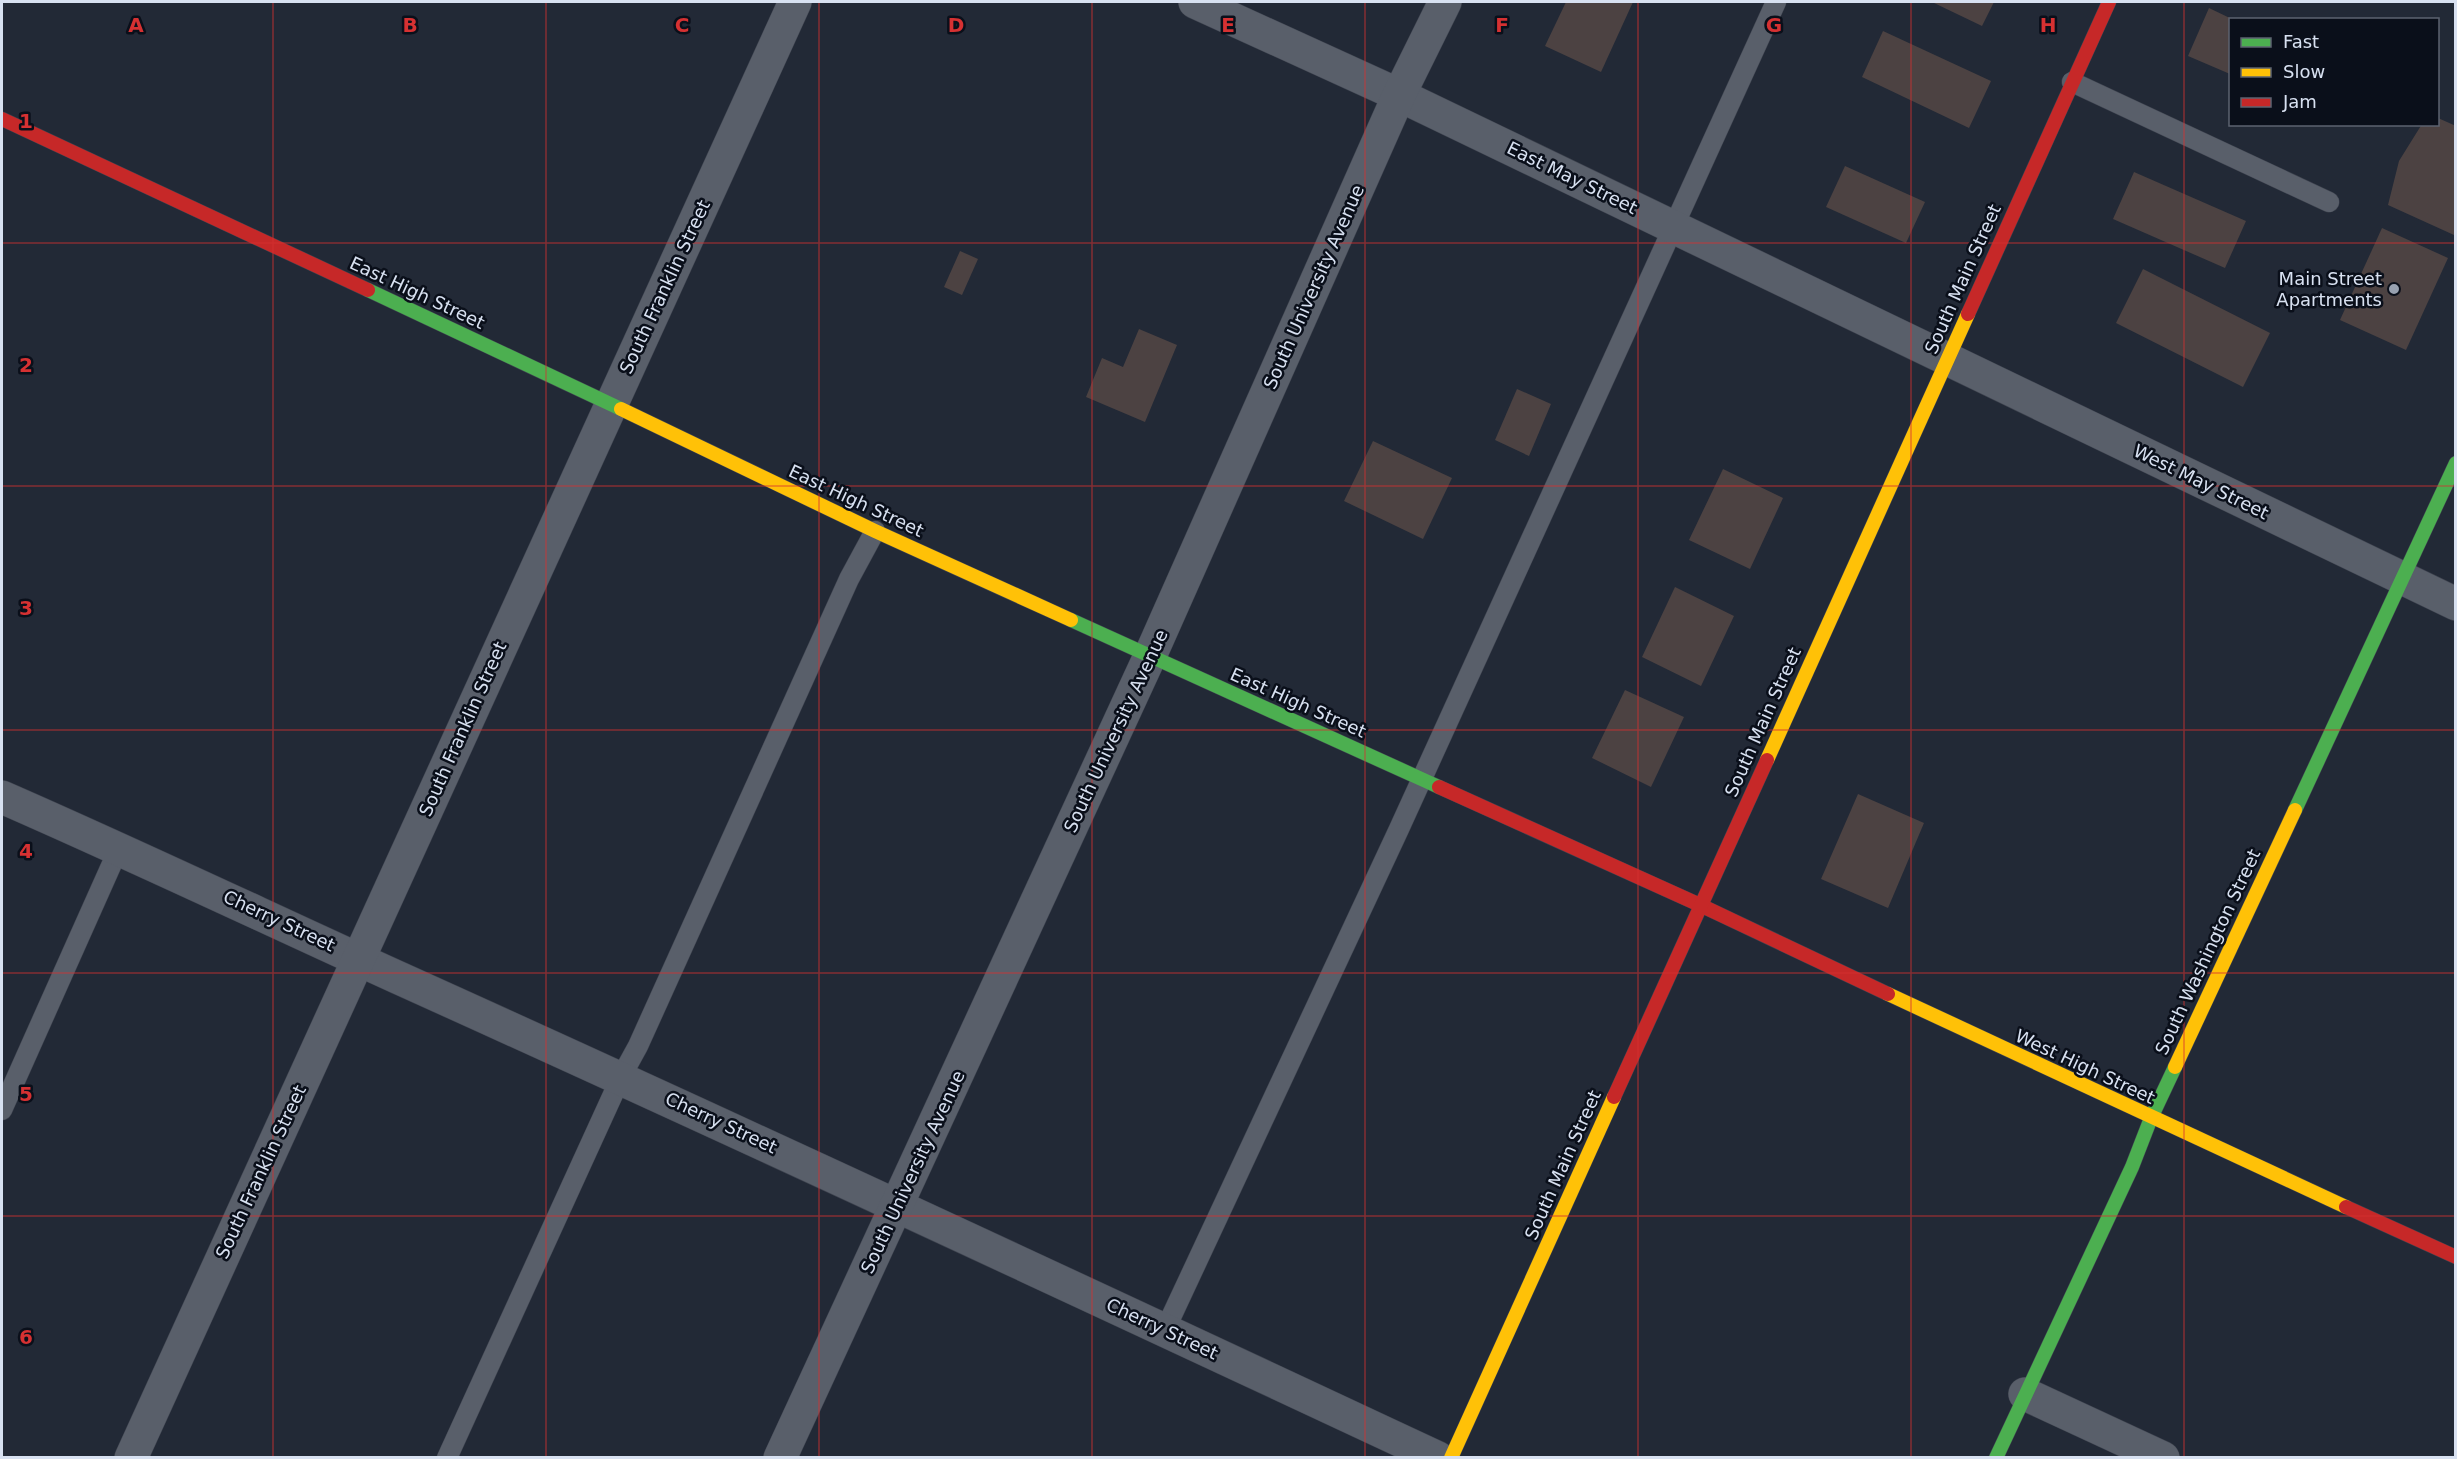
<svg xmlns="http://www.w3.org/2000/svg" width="2457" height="1459" viewBox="0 0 2457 1459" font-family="'DejaVu Sans',sans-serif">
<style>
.building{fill:#4c4242}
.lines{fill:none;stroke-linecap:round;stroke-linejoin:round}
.lane-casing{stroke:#3e434f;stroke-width:21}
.street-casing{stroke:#3e434f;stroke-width:34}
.fast-casing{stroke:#3e434f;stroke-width:15}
.slow-casing{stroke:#3e434f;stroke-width:15}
.jam-casing{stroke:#3e434f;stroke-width:15}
.lane{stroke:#595f6a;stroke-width:20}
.street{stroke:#595f6a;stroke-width:33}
.fast{stroke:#4caf50;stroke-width:14}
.slow{stroke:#ffc107;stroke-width:14}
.jam{stroke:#c62828;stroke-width:14}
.grid{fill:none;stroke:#d63132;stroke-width:1.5;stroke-opacity:0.55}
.poi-dot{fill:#98a1b0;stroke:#0a0f1a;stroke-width:2}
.labels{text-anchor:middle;stroke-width:5;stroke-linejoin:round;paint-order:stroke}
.street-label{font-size:18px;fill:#d8e1f1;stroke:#0a0f1a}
.poi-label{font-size:18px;fill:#d8e1f1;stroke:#0a0f1a;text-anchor:end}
.grid-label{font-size:20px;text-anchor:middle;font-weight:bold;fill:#d63132;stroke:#0a0f1a;stroke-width:5;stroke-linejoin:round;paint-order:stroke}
</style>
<rect width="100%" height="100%" fill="#222936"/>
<g class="building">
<polygon points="1566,2 1633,2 1601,72 1545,46"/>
<polygon points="1932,2 1994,2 1982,26"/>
<polygon points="2209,8 2234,20 2230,20 2230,74 2188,56"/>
<polygon points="1883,31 1991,81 1969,128 1862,77"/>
<polygon points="2438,118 2456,126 2456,231 2454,235 2388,205 2399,161 2422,124 2438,124"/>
<polygon points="1845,166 1925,202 1906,243 1826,207"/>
<polygon points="2134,172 2246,221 2225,268 2113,219"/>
<polygon points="2382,228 2448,258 2406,350 2340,320"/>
<polygon points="960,251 978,259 962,295 944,287"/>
<polygon points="2143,269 2270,333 2243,387 2116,323"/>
<polygon points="1139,329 1177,345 1145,422 1086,397 1102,358 1123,367"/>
<polygon points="1517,389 1551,404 1529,456 1495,440"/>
<polygon points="1373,441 1452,478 1423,539 1344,501"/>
<polygon points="1723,469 1783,498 1750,569 1689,540"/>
<polygon points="1675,587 1734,616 1701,686 1642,657"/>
<polygon points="1625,690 1684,717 1651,787 1592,758"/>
<polygon points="1858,794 1924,823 1888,908 1821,879"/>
</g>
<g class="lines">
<g class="lane-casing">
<g id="lane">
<polyline points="2072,82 2329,202"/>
<polyline points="2,1110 119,848"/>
<polyline points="1165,1330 1399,829 1776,2"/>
<polyline points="447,1458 621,1077 638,1046 849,579 875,531"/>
</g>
</g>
<g class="street-casing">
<g id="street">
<polyline points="1195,2 1399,95 2456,604"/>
<path d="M2 797C135 855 267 918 399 978 747 1135 1092 1296 1438 1458"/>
<polyline points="2025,1394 2163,1458"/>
<polyline points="131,1458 795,2"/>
<polyline points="780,1458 1150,656 1399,95 1445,2"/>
</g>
</g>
<g class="fast-casing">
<g id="fast">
<polyline points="368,290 621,409"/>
<polyline points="1071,620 1439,787"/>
<polyline points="2295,810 2456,463"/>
<polyline points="1996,1458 2132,1167 2151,1118 2175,1067"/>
</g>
</g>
<g class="slow-casing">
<g id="slow">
<polyline points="621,409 875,531 1071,620"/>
<polyline points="1767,760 1968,314"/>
<polyline points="1888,994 2346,1207"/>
<polyline points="2175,1067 2295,810"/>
<polyline points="1451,1458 1614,1097"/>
</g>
</g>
<g class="jam-casing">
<g id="jam">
<polyline points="2,119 368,290"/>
<polyline points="1968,314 2109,2"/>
<polyline points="1439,787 1700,905 1888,994"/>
<polyline points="1614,1097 1767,760"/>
<polyline points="2346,1207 2456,1257"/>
</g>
</g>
<use href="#lane" class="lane"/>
<use href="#street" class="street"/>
<use href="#fast" class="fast"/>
<use href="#slow" class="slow"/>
<use href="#jam" class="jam"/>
</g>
<path class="grid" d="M273 2V1458M546 2V1458M819 2V1458M1092 2V1458M1365 2V1458M1638 2V1458M1911 2V1458M2184 2V1458M2 243H2456M2 486H2456M2 730H2456M2 973H2456M2 1216H2456"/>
<circle class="poi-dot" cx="2394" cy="289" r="6"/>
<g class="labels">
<g class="street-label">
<text transform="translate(1572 178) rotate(26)" y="6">East May Street</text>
<text transform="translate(1963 279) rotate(-66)" y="6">South Main Street</text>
<text transform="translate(665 287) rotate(-65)" y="6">South Franklin Street</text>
<text transform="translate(1314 287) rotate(-66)" y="6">South University Avenue</text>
<text transform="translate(417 293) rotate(25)" y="6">East High Street</text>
<text transform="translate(2201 482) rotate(26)" y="6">West May Street</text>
<text transform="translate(856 501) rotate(25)" y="6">East High Street</text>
<text transform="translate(1298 703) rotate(24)" y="6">East High Street</text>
<text transform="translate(1763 722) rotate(-66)" y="6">South Main Street</text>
<text transform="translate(463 729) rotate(-66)" y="6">South Franklin Street</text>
<text transform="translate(1116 731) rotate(-65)" y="6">South University Avenue</text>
<text transform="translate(279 921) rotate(25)" y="6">Cherry Street</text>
<text transform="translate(2208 952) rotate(-65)" y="6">South Washington Street</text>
<text transform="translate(2085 1067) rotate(25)" y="6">West High Street</text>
<text transform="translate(721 1123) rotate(25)" y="6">Cherry Street</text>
<text transform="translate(1563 1165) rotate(-66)" y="6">South Main Street</text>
<text transform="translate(261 1172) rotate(-65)" y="6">South Franklin Street</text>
<text transform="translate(913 1172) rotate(-65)" y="6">South University Avenue</text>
<text transform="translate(1162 1329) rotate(25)" y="6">Cherry Street</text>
</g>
<g class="poi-label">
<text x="2382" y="285">Main Street<tspan x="2382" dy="21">Apartments</tspan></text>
</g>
</g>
<g class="grid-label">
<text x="136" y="32">A</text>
<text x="410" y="32">B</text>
<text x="682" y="32">C</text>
<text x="956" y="32">D</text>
<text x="1228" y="32">E</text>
<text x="1502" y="32">F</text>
<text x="1774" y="32">G</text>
<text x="2048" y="32">H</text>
<text x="26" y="128">1</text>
<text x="26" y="372">2</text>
<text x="26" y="615">3</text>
<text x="26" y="858">4</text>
<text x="26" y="1101">5</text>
<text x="26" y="1344">6</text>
</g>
<rect width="2457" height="1459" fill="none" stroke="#d8e1f1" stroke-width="6"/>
<rect x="2229" y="18" width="210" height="108" fill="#0a0f1a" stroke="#5c6370" stroke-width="1.5"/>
<rect x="2241" y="38" width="30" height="9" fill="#4caf50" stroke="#5c6370" stroke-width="1.5"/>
<text x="2283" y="48" font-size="18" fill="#d8e1f1">Fast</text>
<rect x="2241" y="68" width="30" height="9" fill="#ffc107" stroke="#5c6370" stroke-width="1.5"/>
<text x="2283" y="78" font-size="18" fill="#d8e1f1">Slow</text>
<rect x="2241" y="98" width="30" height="9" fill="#c62828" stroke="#5c6370" stroke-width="1.5"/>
<text x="2283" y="108" font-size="18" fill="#d8e1f1">Jam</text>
</svg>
